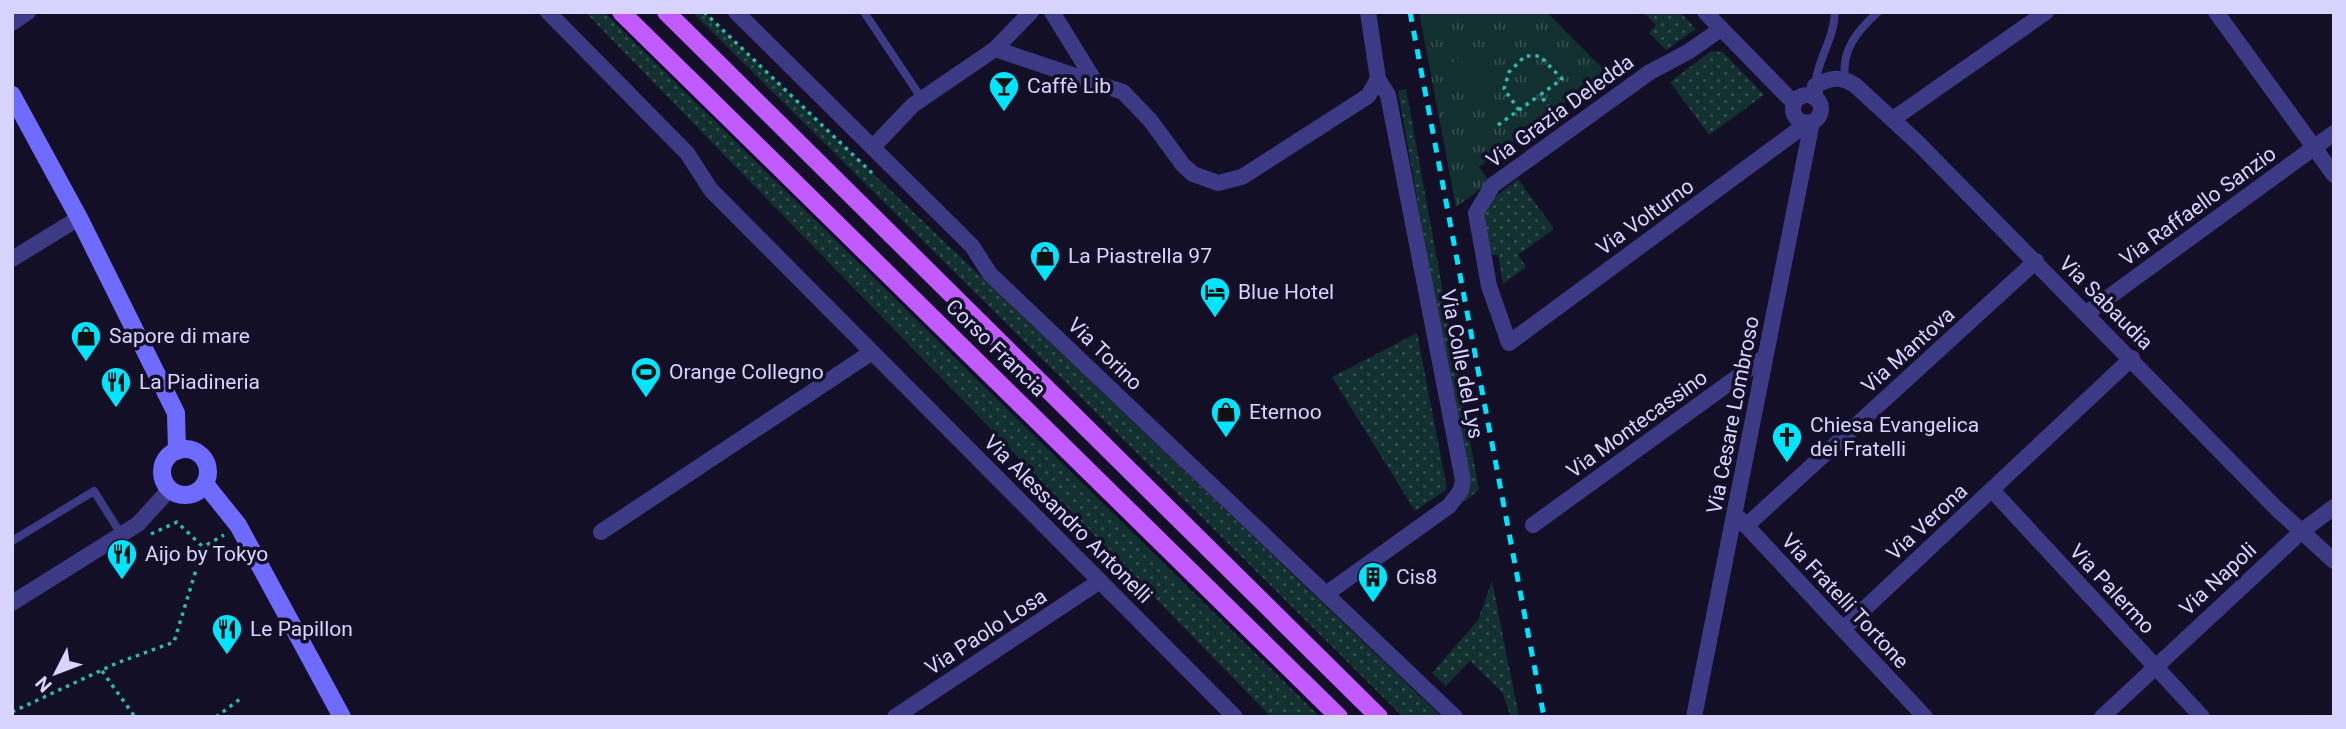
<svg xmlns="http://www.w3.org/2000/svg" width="2346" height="729" viewBox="0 0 2346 729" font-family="Roboto,sans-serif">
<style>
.grass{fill:url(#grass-dots)}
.park{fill:url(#park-tufts)}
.pitch{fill:#12302f}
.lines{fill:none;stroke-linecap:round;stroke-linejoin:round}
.path{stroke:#2fb8b0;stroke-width:3.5;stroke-dasharray:3.5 5;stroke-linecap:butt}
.lane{stroke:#3d3a85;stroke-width:8}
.street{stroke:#3d3a85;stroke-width:16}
.secondary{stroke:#6f6bff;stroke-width:18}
.primary{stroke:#c25bff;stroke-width:18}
.rail{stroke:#00e5ff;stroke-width:5;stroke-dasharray:10 9;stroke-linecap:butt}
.labels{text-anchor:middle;stroke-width:7;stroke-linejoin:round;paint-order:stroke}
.poi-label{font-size:21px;fill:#d9d4ff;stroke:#130f26;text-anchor:start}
.street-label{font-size:21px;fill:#d9d4ff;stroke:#130f26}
</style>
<defs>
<pattern id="grass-dots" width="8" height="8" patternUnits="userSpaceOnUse" patternTransform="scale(1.75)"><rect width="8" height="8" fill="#12302f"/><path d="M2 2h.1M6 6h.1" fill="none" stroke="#344d4e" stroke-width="1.8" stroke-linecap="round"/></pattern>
<pattern id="park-tufts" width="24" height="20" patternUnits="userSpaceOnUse" patternTransform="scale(1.75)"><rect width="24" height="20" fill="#12302f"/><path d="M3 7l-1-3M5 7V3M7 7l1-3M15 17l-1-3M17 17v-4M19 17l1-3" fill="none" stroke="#344d4e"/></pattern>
</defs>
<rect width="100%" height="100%" fill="#130f26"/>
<g class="grass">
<polygon points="585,12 604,12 1320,717 1271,717"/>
<polygon points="692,12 704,12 1442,717 1403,717"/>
<polygon points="1643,12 1680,12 1696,29 1666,50 1649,33 1656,25"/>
<polygon points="1711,51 1723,52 1764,95 1709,135 1670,82"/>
<polygon points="1406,89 1479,490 1453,510 1468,489 1398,91"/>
<path d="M1518 179 1554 229 1518 255 1526 267 1503 284 1498 255H1490C1481 207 1478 209 1518 179Z"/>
<polygon points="1417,333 1447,489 1415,511 1332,377"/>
<polygon points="1492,581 1519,717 1511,717 1502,692 1470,661 1446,686 1432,673 1478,620"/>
</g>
<polygon class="park" points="1419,12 1547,12 1606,72 1479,167 1490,182 1456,207"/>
<polygon class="pitch" points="1468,51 1488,79 1470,93 1450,65"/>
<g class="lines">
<g class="path">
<polyline points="704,12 872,173"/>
<polyline points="1519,110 1504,89 1509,72 1525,56 1540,56 1562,79 1540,95 1557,118"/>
<polyline points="1498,125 1540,95"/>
<polyline points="151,534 177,522 203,547"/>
<polyline points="102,671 135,717"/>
<polyline points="12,712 117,663 174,642 203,547 224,535"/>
<polyline points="216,717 240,699"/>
</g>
<g class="lane">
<polyline points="864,12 922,99"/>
<path d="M1845 78C1841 50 1858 30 1878 12"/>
<path d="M1815 86C1817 59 1834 40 1835 12"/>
<polyline points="12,541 94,491 121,534"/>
</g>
<g class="street">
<polyline points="548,12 687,153 711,190 1235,717"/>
<polyline points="736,12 972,246 990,274 1455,717"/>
<polyline points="1052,12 1094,80"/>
<polyline points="1705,12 1794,103"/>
<polyline points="2216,12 2334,175"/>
<polyline points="12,23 28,12"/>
<polyline points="1721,29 1688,52 1650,72 1493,185 1476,213 1489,286 1509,343 1798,130 1804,122"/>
<polyline points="995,49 1123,92 1150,120 1183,165 1193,174 1218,183 1242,177 1368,96 1378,79"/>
<circle cx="1807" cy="109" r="14"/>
<path d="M1815 98V86C1831 77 1840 76 1855 85L1919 144 2277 509 2334 561"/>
<polyline points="1893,119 2046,12"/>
<polyline points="873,147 913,105 995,49 1031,12"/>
<polyline points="12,259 79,218"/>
<polyline points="2087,313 2334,133"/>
<polyline points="1992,490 2202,717"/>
<polyline points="1740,519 1925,717"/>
<polyline points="1533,525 1765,357"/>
<polyline points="1746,526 2036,261"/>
<polyline points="601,532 872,352"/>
<polyline points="1326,594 1449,506 1461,490 1463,480 1388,95 1378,79 1368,12"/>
<polyline points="12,603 138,524 170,489"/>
<polyline points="1843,629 2132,358"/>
<polyline points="895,717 1100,581"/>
<polyline points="1694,717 1812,122"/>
<polyline points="2102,717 2302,531 2334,507"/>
</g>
<g class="secondary">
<polyline points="12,95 79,218 176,413 177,451"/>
<circle cx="185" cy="472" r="23"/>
<polyline points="205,484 238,525 342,717"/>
</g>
<g class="primary">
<polyline points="621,12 1339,717"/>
<polyline points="666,12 1379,717"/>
</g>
<polyline class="rail" points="1410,12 1544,717"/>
</g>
<defs>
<g id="bar-pin" transform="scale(1.575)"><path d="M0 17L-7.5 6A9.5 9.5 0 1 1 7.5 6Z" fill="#00e5ff" stroke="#130f26"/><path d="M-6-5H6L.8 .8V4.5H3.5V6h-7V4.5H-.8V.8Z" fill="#111"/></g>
<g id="shop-pin" transform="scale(1.575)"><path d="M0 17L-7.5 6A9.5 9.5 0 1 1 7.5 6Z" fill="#00e5ff" stroke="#130f26"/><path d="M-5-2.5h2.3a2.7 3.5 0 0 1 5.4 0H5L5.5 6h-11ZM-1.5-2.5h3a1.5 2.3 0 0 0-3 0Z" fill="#111"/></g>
<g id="hotel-pin" transform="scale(1.575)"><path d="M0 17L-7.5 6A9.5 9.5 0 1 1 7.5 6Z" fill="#00e5ff" stroke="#130f26"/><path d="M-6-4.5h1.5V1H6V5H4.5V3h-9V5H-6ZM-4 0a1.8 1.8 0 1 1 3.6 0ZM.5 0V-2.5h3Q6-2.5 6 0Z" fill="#111"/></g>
<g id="stadium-pin" transform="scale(1.575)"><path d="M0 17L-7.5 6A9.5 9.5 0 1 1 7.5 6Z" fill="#00e5ff" stroke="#130f26"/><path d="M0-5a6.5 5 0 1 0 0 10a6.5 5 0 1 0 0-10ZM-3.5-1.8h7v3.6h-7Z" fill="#111"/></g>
<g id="restaurant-pin" transform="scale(1.575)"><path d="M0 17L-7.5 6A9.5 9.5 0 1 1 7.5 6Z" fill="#00e5ff" stroke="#130f26"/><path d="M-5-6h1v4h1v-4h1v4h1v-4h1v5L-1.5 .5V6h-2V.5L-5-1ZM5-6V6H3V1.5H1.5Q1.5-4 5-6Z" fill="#111"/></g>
<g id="church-pin" transform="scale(1.575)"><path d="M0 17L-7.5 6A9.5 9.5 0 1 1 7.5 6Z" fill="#00e5ff" stroke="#130f26"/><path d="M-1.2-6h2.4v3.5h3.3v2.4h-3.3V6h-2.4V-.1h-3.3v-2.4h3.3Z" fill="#111"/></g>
<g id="building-pin" transform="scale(1.575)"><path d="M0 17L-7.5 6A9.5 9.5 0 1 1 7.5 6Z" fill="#00e5ff" stroke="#130f26"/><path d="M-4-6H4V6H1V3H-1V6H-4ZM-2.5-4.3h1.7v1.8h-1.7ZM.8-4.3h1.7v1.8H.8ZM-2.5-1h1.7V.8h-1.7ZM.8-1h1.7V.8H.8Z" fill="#111"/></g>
</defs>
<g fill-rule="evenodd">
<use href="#bar-pin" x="1004" y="86"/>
<use href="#shop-pin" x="1045" y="256"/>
<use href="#hotel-pin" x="1215" y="292"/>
<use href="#shop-pin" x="86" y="336"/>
<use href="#stadium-pin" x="646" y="372"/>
<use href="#restaurant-pin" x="116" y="382"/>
<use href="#shop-pin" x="1226" y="412"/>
<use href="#church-pin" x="1787" y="437"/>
<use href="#restaurant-pin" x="122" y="554"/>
<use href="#building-pin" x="1373" y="577"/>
<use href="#restaurant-pin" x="227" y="629"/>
</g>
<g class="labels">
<g class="poi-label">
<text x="1027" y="93">Caffè Lib</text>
<text x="1068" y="263">La Piastrella 97</text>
<text x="1238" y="299">Blue Hotel</text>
<text x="109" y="343">Sapore di mare</text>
<text x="669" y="379">Orange Collegno</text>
<text x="139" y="389">La Piadineria</text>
<text x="1249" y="419">Eternoo</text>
<text x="1810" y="432">Chiesa Evangelica<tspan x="1810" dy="24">dei Fratelli</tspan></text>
<text x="145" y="561">Aijo by Tokyo</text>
<text x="1396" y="584">Cis8</text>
<text x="250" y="636">Le Papillon</text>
</g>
<g class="street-label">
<text transform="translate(1560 111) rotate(-36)" y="7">Via Grazia Deledda</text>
<text transform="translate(2198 206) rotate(-36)" y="7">Via Raffaello Sanzio</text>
<text transform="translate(1645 217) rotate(-36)" y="7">Via Volturno</text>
<text transform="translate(2106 303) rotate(45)" y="7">Via Sabaudia</text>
<text transform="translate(996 348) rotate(44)" y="7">Corso Francia</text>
<text transform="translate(1908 350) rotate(-42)" y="7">Via Mantova</text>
<text transform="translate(1105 354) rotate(44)" y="7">Via Torino</text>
<text transform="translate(1462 364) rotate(79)" y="7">Via Colle del Lys</text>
<text transform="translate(1733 415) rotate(-79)" y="7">Via Cesare Lombroso</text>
<text transform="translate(1637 424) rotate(-36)" y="7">Via Montecassino</text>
<text transform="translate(1068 519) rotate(45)" y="7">Via Alessandro Antonelli</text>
<text transform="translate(1927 522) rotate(-43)" y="7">Via Verona</text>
<text transform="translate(2218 579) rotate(-43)" y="7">Via Napoli</text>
<text transform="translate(2112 589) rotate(47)" y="7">Via Palermo</text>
<text transform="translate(1845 601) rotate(47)" y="7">Via Fratelli Tortone</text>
<text transform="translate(986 632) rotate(-33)" y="7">Via Paolo Losa</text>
</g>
</g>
<rect width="2346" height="729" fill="none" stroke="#d9d4ff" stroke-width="28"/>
<g transform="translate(56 673) rotate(228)" stroke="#130f26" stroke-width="5" paint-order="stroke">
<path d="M0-5L12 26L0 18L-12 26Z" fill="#d9d4ff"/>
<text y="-10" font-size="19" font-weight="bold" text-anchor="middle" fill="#d9d4ff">N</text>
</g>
</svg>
